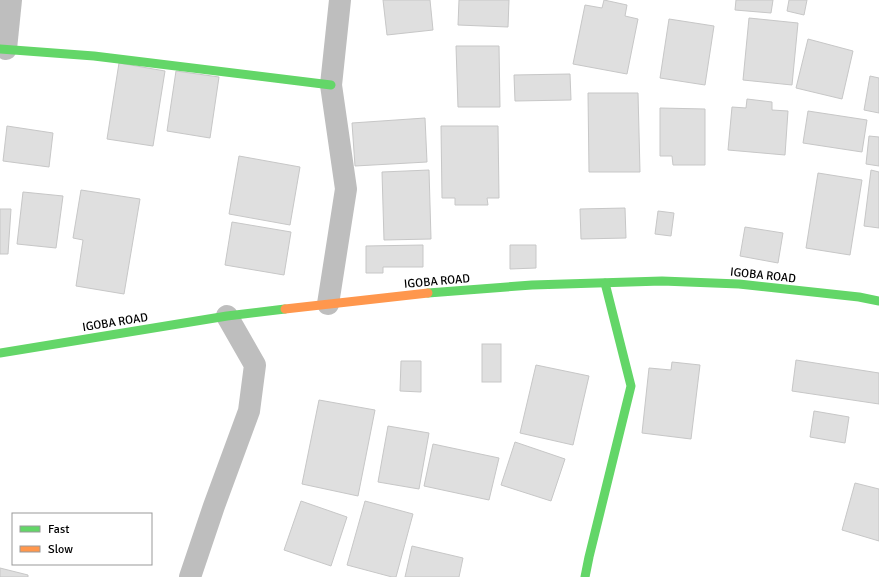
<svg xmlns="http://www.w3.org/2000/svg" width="879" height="577" viewBox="0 0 879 577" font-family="Signika,sans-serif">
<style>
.building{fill:#dfdfdf;stroke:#c7c7c7}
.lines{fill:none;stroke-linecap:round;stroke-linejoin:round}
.street{stroke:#bebebe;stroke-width:22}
.fast{stroke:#63d668;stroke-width:9}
.slow{stroke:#ff974d;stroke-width:9}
.labels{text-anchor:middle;stroke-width:3;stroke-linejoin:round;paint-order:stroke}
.street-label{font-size:12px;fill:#000;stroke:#fff}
</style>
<rect width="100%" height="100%" fill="#fff"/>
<g class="building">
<polygon points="383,0 430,0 433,30 387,35"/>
<polygon points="459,0 509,0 508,27 458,25"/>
<polygon points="604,0 627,5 625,16 638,19 627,74 573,64 585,5 602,8"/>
<polygon points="736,0 773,0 771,13 735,10"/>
<polygon points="789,0 807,0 804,15 787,11"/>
<polygon points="749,18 798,23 792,85 743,80"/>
<polygon points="669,19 714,26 705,85 660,78"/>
<polygon points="808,39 853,51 842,99 796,88"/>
<polygon points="456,46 499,46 500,107 458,107"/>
<polygon points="119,63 165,71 153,146 107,139"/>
<polygon points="176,71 219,77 210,138 167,131"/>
<polygon points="570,74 571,100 515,101 514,75"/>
<polygon points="870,76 879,78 879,113 864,110"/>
<polygon points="588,93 638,93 640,172 589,172"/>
<polygon points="747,99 772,102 772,110 788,111 785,155 728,150 732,107 746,108"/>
<polygon points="660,108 705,109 705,165 673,165 672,156 660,156"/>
<polygon points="808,111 867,120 862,152 803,143"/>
<polygon points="425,118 427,162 355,166 352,123"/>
<polygon points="7,126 53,133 49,167 3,161"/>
<polygon points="441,126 498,126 499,198 487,198 488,205 455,205 455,198 442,198"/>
<polygon points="869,136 879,137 879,166 866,164"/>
<polygon points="239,156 300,167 290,225 229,214"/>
<polygon points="429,170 431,239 384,240 382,172"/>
<polygon points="871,170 879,172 879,228 864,226"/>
<polygon points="818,173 862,180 850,255 806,248"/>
<polygon points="81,190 140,199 124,294 76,286 83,240 73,238"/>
<polygon points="23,192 63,196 56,248 17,244"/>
<polygon points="625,208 626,238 581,239 580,209"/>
<polygon points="0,209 11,209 8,254 0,254"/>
<polygon points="658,211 674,213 671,236 655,234"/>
<polygon points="232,222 291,232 284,275 225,265"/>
<polygon points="745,227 783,233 778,263 740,256"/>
<polygon points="423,245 423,267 383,267 383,273 366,273 366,246"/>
<polygon points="510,245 536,245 536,268 510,269"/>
<rect x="482" y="344" width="19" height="38"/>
<polygon points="796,360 879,373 879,404 792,391"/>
<polygon points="401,361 421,361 421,392 400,391"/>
<polygon points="672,362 700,365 691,439 642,433 649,368 671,370"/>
<polygon points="536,365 589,376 573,445 520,433"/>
<polygon points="319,400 375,410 358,496 302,484"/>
<polygon points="814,411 849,417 845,443 810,437"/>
<polygon points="388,426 429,433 419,489 378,482"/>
<polygon points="515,442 565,459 551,501 501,485"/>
<polygon points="433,444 499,458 489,500 424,486"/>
<polygon points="855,483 879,489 879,541 842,530"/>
<polygon points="301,501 347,517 331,566 284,550"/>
<polygon points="365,501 413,514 396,577 392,577 347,565"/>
<polygon points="412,546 463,558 459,577 405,577"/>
<polygon points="0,568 28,575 28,577 0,577"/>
</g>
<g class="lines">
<g class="street">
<polyline points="6,49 11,0"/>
<polyline points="328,304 346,189 331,85 340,0"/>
<polyline points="190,577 214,506 249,411 255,365 227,316"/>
</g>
<g class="fast">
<polyline points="0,49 94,56 331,85"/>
<polyline points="428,293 532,285 662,281 739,284 859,297 879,301"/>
<polyline points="0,353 227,316 285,309"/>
<polyline points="585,577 589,557 631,386 605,283"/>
</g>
<polyline class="slow" points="285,309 428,293"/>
</g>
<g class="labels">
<g class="street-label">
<text transform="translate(763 275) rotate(6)" y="4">IGOBA ROAD</text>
<text transform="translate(437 281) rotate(-5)" y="4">IGOBA ROAD</text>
<text transform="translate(115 322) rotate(-9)" y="4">IGOBA ROAD</text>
</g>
</g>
<rect x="12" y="513" width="140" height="52" fill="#ffffff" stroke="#999999"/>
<rect x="20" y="526" width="20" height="6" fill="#63d668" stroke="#999999"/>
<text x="48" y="533" font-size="12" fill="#000000">Fast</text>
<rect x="20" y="546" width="20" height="6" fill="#ff974d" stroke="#999999"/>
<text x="48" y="553" font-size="12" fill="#000000">Slow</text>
</svg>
